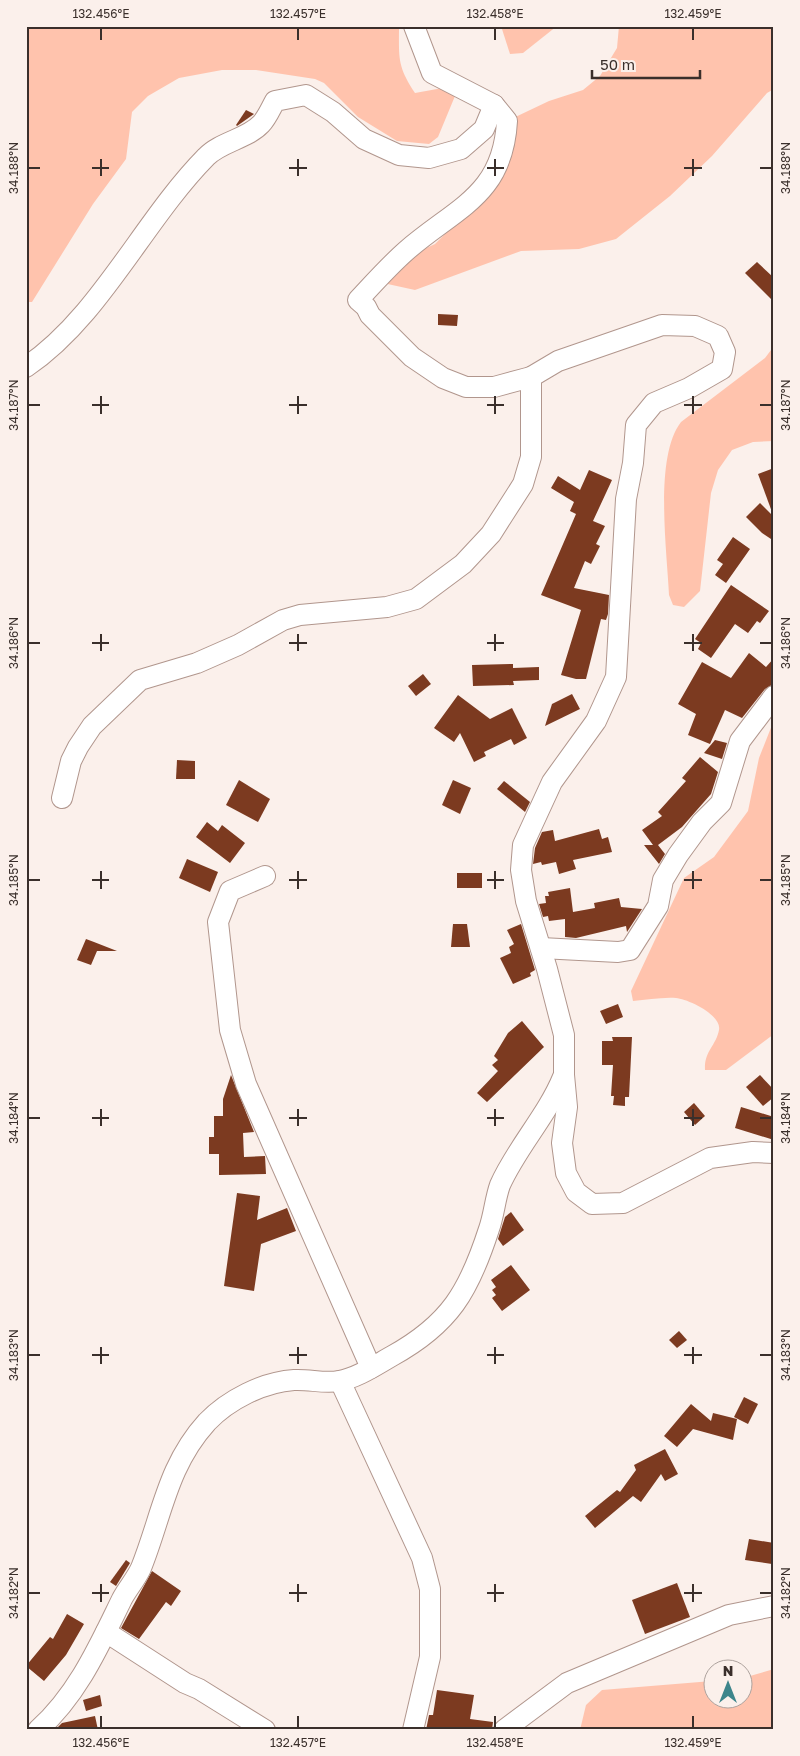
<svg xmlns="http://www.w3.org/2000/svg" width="800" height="1756" viewBox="0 0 800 1756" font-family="'Golos Text',sans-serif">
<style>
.green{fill:#ffc3ad}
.building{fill:#7c3a20}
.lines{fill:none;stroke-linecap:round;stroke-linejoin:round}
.minor-casing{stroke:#b1968d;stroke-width:22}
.minor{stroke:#fff;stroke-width:20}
.ticks{fill:none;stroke:#3a2f2b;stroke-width:2}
.neatline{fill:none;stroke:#3a2f2b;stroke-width:2}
.ticks-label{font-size:12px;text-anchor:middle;fill:#3a2f2b}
</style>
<rect width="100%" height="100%" fill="#fbf0eb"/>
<g class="green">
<path d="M26 26H399C399 58 397 66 415 93L448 87 455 96 438 137 429 144 397 141 358 117 324 83 315 79 256 70H222L179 78 148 96 132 112 126 159 93 204 32 302H26Z"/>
<polygon points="501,26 557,26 523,53 510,54"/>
<polygon points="619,26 774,26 774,89 767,93 712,156 670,196 616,239 579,249 521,251 415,290 383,283 392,264 435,244 476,203 507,121 549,101 583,90 600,76 617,48"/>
<path d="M774 346V441L753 442 732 450 718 470 711 493 700 591 684 607 673 605 669 595C667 550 654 457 681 422L765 358Z"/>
<path d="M774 720V1034L726 1070H705C704 1051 716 1046 719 1030 722 1015 688 999 676 998 662 997 647 1000 633 1001L631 991 684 878 714 857 748 811 759 758Z"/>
<polygon points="774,1669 774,1730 580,1730 586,1705 602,1690 712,1681 712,1698 742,1698 743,1678"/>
</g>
<g class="building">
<polygon points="246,110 254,114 237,126 236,125"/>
<polygon points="757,262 774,278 774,302 745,273"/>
<polygon points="438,314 458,315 457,326 438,325"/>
<polygon points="774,468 774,512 772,512 758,474"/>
<polygon points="589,470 612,480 593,521 605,526 596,544 600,546 591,564 585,561 574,588 609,595 608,614 606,620 601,619 586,679 576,679 561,675 581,610 541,595 576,514 570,511 574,502 551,488 558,476 580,490"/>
<polygon points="760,503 774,517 774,541 762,533 746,517"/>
<polygon points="733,537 750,549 726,583 715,575 723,564 717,560"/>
<polygon points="731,585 769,611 760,623 757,621 748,633 735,624 711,658 698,649 701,643 695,639"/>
<polygon points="749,653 766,667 774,658 774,684 765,689 742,718 725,710 710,744 688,735 696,714 678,704 702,662 731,678"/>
<polygon points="513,664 513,668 539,667 539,680 513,681 514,685 473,686 472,665"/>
<polygon points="423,674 431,684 416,696 408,686"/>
<polygon points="572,694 580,709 545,726 552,704"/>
<polygon points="458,695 490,719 512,708 527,738 514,745 511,739 484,752 486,756 474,762 460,733 454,742 434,728"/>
<polygon points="715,740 727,743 722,759 704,753"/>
<polygon points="700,757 718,772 711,794 682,827 658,845 665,854 659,864 644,845 653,845 642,830 662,816 658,812 686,781 682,778"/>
<polygon points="177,760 195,761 195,779 176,779"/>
<polygon points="239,780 270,799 258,822 226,805"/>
<polygon points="453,780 471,788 460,814 442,805"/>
<polygon points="504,781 530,802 525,812 497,789"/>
<polygon points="207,822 218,831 222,825 245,843 230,863 196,837"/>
<polygon points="599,829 602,839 608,837 612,852 573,860 576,869 559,874 556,862 542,865 541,862 533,864 535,848 542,832 553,830 555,841"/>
<polygon points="187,859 218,872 210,892 179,878"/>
<rect x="457" y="873" width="25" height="15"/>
<polygon points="570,888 573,912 595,908 594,903 619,898 621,907 642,909 627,932 626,926 576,938 565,937 565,919 549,921 548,916 543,917 539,904 546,903 545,896 549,896 548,892"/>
<polygon points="453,924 467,924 470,947 451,947"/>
<polygon points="521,924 535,970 530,973 531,976 513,984 500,958 511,953 509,947 514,944 507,930"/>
<polygon points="86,939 94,942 117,951 97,951 91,965 77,960"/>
<polygon points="618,1004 623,1017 606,1024 600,1011"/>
<polygon points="522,1021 544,1047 487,1102 477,1093 498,1071 492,1065 498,1060 494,1056 508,1033"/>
<polygon points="612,1037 632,1037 629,1097 625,1097 625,1106 613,1105 614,1096 611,1096 613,1065 602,1065 602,1041 613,1041"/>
<polygon points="231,1075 254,1132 243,1133 244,1157 265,1156 266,1174 219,1175 219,1154 209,1154 209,1137 214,1137 214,1116 223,1116 223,1099"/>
<polygon points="760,1075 774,1090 774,1097 763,1106 746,1087"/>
<polygon points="694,1103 705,1116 695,1125 684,1112"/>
<polygon points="741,1107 774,1117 774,1140 735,1128"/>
<polygon points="237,1193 260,1196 257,1220 287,1208 296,1231 261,1244 254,1291 224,1286"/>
<polygon points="511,1212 524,1230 503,1246 498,1239 505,1217"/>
<polygon points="511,1265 530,1290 502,1311 492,1298 496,1295 492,1290 496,1287 491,1280"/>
<polygon points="679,1331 687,1340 677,1348 669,1340"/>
<polygon points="744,1397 758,1404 748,1424 734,1417"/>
<polygon points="691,1404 711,1421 713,1413 737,1419 733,1440 693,1429 677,1447 664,1436"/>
<polygon points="665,1449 678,1474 665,1481 661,1474 641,1502 633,1496 595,1528 585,1516 617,1490 620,1492 636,1470 634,1465"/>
<polygon points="749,1539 774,1543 772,1564 745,1560"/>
<polygon points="126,1560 130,1563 116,1586 110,1582"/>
<polygon points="152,1571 181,1591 171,1606 166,1602 139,1639 121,1628"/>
<polygon points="677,1583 690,1617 645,1634 632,1600"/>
<polygon points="67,1614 84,1624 66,1655 44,1681 26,1666 50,1637 53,1639"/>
<polygon points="437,1690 474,1695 470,1719 493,1722 492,1730 426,1730 429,1715 433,1715"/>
<polygon points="100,1695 102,1706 86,1711 83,1700"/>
<polygon points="95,1716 98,1730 55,1730 62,1723"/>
</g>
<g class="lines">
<g class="minor-casing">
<g id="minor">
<path d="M414 26 432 73 494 105 507 121C503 196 455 208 406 251 389 266 373 284 358 300L366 307 370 315 412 357 443 378 466 387H494L531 377 558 361 662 325 695 326 718 336 725 352 722 369 689 388 654 403 636 425 633 463 626 499 616 677 596 721 552 782 523 845 521 870 526 901 547 969 564 1035V1075L567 1107 562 1143 566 1173 576 1192 592 1204 623 1203 710 1158 753 1152 774 1153"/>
<path d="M26 367C100 317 143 221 206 157 220 142 247 139 261 124 267 118 271 108 275 101L306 95 333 112 364 139 399 155 429 158 461 149 484 129 494 105"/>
<polyline points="62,798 71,761 78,747 92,726 140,680 197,663 238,645 283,620 300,615 387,607 416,599 463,564 491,534 523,484 531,457 531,377"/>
<polyline points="265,876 230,891 218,922 230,1030 246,1084 371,1368"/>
<polyline points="541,948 618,952 630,950 658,906 663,880 678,855 702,822 721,803 740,741 774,696"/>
<polyline points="340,1381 422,1558 430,1589 430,1657 413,1730"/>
<polyline points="106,1632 185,1683 199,1689 265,1730"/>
<path d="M38 1730C78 1694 99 1646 122 1599 128 1588 136 1579 141 1568 162 1516 167 1466 207 1422 228 1400 263 1382 294 1380 309 1379 325 1384 339 1381 357 1378 376 1365 392 1356 450 1324 469 1291 489 1229 494 1215 495 1199 500 1185 517 1147 547 1116 563 1077"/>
<polyline points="504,1730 567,1683 729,1615 774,1606"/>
</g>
</g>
<use href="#minor" class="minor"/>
</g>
<path class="ticks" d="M101 28V40M298 28V40M495 28V40M693 28V40M101 159V176M298 159V176M495 159V176M693 159V176M28 168H40M92 168H109M289 168H307M487 168H504M684 168H702M760 168H772M101 396V414M298 396V414M495 396V414M693 396V414M28 405H40M92 405H109M289 405H307M487 405H504M684 405H702M760 405H772M101 634V651M298 634V651M495 634V651M693 634V651M28 643H40M92 643H109M289 643H307M487 643H504M684 643H702M760 643H772M101 871V889M298 871V889M495 871V889M693 871V889M28 880H40M92 880H109M289 880H307M487 880H504M684 880H702M760 880H772M101 1109V1126M298 1109V1126M495 1109V1126M693 1109V1126M28 1118H40M92 1118H109M289 1118H307M487 1118H504M684 1118H702M760 1118H772M101 1347V1364M298 1347V1364M495 1347V1364M693 1347V1364M28 1355H40M92 1355H109M289 1355H307M487 1355H504M684 1355H702M760 1355H772M101 1584V1602M298 1584V1602M495 1584V1602M693 1584V1602M28 1593H40M92 1593H109M289 1593H307M487 1593H504M684 1593H702M760 1593H772M101 1716V1728M298 1716V1728M495 1716V1728M693 1716V1728"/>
<rect width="800" height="1756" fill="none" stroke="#fbf0eb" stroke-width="55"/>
<g transform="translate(728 1684)"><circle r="24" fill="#fbf0eb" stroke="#aea39e"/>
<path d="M0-4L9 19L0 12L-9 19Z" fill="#3d858b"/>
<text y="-8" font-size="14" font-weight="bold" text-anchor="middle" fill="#3a2f2b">N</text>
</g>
<path d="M592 70v8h108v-8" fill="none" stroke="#3a2f2b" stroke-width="2.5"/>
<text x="600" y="70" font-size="15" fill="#3a2f2b" stroke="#fbf0eb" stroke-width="4" paint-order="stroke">50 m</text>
<rect x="28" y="28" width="744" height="1700" class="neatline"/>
<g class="ticks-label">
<text x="101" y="18">132.456°E</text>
<text x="298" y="18">132.457°E</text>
<text x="495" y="18">132.458°E</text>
<text x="693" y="18">132.459°E</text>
<text transform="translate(14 168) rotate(-90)" y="4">34.188°N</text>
<text transform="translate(786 168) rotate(-90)" y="4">34.188°N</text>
<text transform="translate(14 405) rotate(-90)" y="4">34.187°N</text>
<text transform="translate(786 405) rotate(-90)" y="4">34.187°N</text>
<text transform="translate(14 643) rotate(-90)" y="4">34.186°N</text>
<text transform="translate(786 643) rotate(-90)" y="4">34.186°N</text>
<text transform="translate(14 880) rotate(-90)" y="4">34.185°N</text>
<text transform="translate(786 880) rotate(-90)" y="4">34.185°N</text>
<text transform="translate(14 1118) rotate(-90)" y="4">34.184°N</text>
<text transform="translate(786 1118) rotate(-90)" y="4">34.184°N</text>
<text transform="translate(14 1355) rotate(-90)" y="4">34.183°N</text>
<text transform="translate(786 1355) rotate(-90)" y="4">34.183°N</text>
<text transform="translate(14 1593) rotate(-90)" y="4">34.182°N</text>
<text transform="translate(786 1593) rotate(-90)" y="4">34.182°N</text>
<text x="101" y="1747">132.456°E</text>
<text x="298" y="1747">132.457°E</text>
<text x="495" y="1747">132.458°E</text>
<text x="693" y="1747">132.459°E</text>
</g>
</svg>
